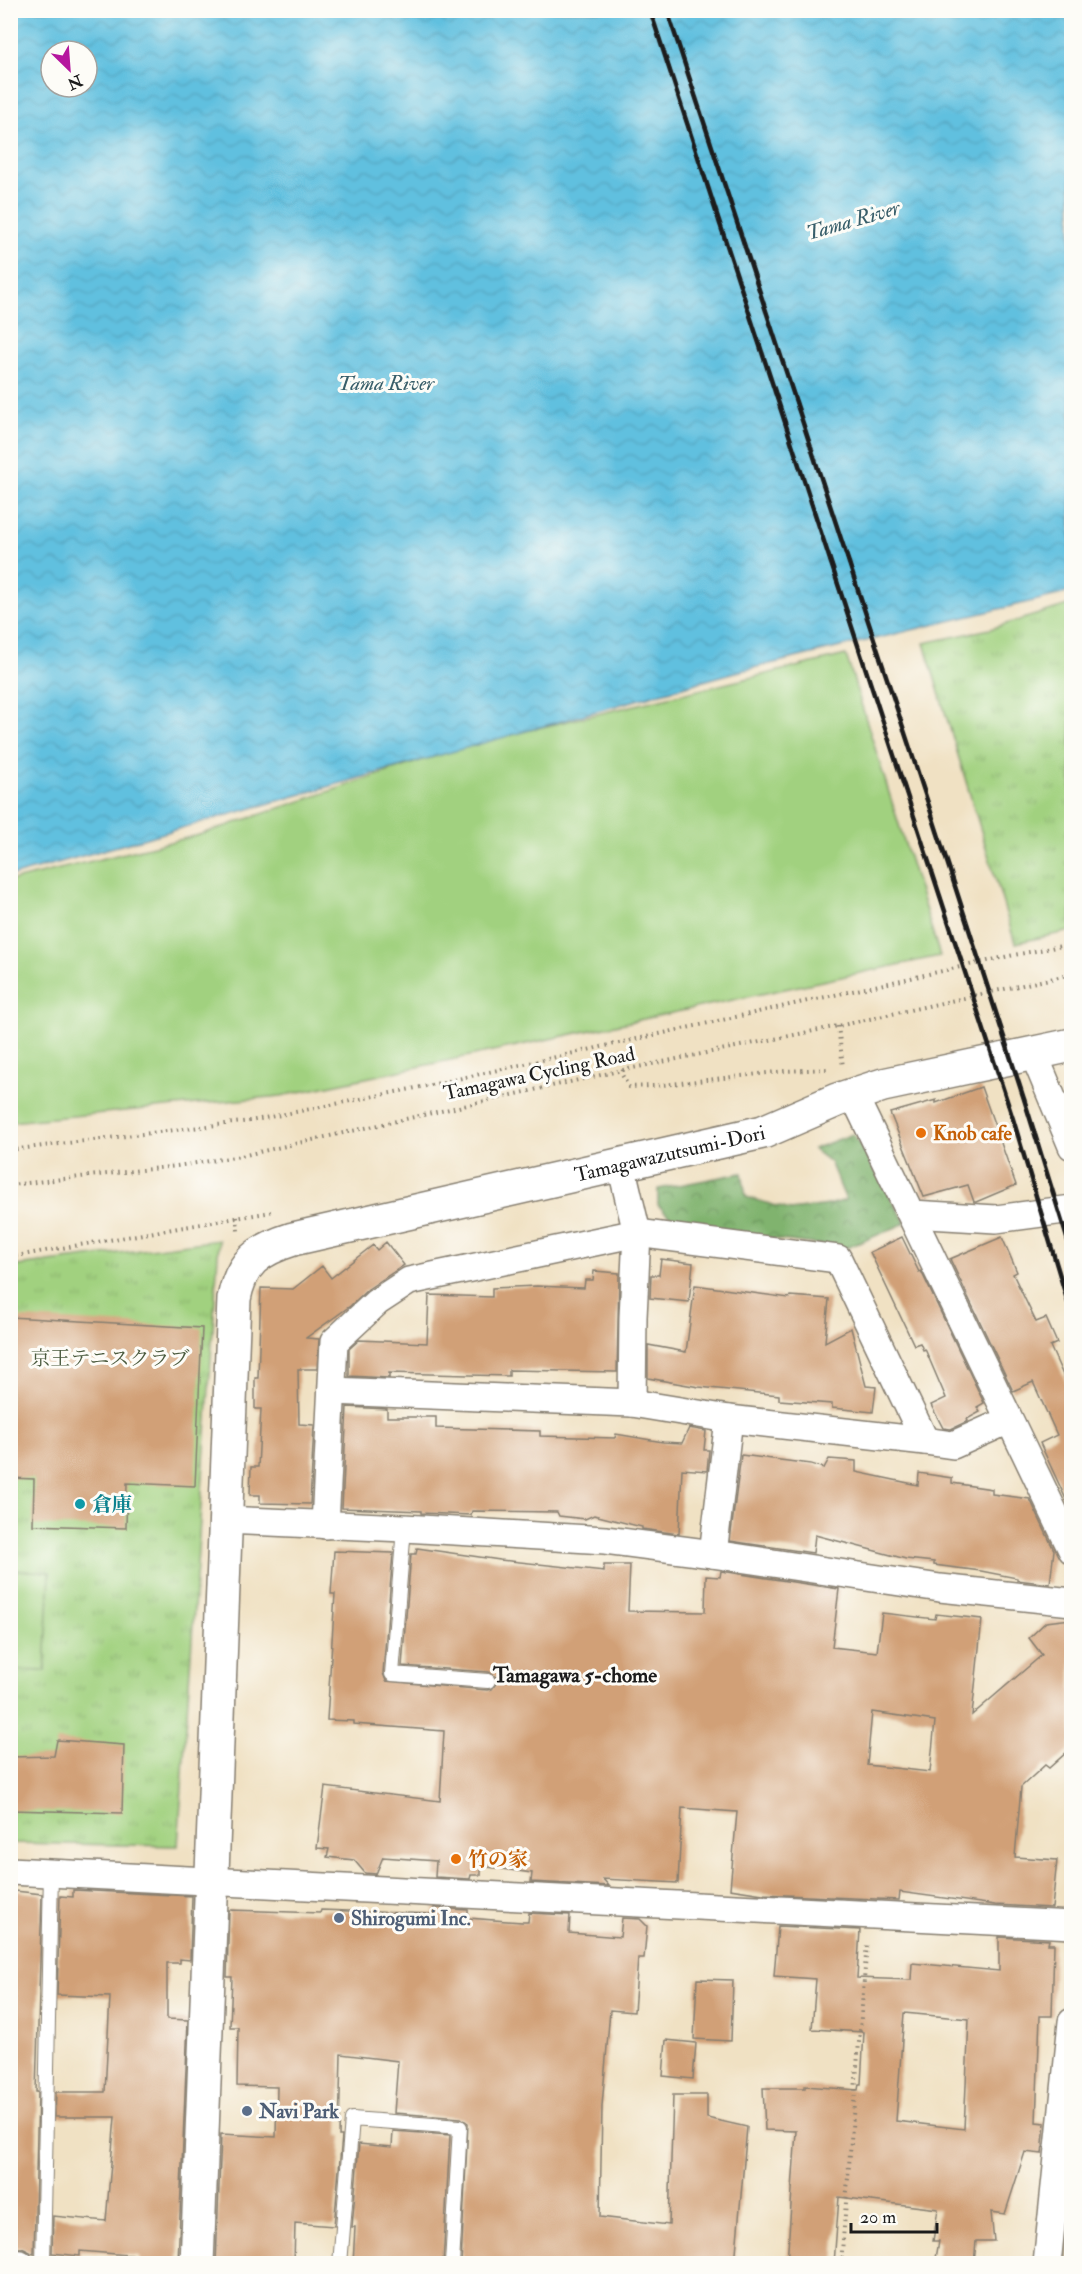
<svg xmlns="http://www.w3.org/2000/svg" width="1082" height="2274" viewBox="0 0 1082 2274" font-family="'IM FELL Double Pica','Noto Serif JP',serif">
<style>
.grass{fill:url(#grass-tufts);stroke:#5e764e;stroke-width:1.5}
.forest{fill:url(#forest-crowns);stroke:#4e6845;stroke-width:1.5}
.pitch{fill:#a1d17f;stroke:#5e764e;stroke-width:1.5}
.water{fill:url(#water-waves);stroke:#3e6e7e;stroke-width:1.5;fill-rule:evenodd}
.building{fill:#d1a077;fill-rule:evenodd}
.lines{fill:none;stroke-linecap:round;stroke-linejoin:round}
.minor-tunnel{stroke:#c6baa2;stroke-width:27;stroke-dasharray:27 14;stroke-linecap:butt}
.service-casing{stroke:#867e70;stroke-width:16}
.minor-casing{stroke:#867e70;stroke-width:30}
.tertiary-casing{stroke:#867e70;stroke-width:36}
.path{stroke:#867e70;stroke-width:4;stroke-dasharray:1.5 4.5;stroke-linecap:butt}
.service{stroke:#fff;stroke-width:14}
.minor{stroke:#fff;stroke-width:27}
.tertiary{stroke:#fff;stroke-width:33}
.rail{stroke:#1c1c1c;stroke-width:4.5}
.food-dot{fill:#e8710a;stroke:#fdfcf7;stroke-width:2}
.culture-dot{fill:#0f9aa8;stroke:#fdfcf7;stroke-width:2}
.service-dot{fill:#5c6f8a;stroke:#fdfcf7;stroke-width:2}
.labels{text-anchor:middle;stroke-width:6;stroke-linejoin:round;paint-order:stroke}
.street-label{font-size:20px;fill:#1c1c1c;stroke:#fdfcf7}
.food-label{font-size:20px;font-weight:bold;fill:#c56008;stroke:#fdfcf7;text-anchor:start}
.park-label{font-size:20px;fill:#4b5b3f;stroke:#fdfcf7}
.culture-label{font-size:20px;font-weight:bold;fill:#0d838f;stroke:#fdfcf7;text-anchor:start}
.service-label{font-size:20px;font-weight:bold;fill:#4e5e75;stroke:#fdfcf7;text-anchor:start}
.water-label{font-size:21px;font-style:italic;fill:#385e6a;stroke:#fdfcf7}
.neighbourhood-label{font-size:21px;font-weight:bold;fill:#1c1c1c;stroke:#fdfcf7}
</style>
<defs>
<pattern id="grass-tufts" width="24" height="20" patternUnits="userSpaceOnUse" patternTransform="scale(1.5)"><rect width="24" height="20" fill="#a1d17f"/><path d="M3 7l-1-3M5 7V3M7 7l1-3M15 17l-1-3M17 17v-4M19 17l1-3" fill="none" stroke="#8ab36d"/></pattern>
<pattern id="forest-crowns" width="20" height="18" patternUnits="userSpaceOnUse" patternTransform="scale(1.5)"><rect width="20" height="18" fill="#80b36e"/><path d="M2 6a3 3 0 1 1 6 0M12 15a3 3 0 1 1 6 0" fill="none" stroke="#68915a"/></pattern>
<pattern id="water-waves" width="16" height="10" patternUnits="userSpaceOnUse" patternTransform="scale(1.5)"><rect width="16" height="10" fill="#61c0df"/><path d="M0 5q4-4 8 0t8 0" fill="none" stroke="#54a4bf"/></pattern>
</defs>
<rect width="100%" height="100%" fill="#fdfcf7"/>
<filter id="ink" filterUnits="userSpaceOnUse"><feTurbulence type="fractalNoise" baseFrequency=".0167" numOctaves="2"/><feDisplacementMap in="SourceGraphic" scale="12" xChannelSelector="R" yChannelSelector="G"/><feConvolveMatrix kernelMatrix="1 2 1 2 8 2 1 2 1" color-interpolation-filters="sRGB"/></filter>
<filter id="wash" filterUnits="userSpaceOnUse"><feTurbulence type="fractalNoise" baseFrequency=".008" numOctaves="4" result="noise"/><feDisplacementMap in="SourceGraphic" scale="24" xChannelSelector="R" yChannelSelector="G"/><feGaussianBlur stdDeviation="1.35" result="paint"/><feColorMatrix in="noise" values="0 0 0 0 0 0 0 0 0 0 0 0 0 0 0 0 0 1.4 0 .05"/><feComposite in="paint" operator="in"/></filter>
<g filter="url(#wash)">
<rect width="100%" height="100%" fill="#f0e1c3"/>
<g class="grass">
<polygon points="1071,604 1071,931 1015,943 924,643 990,629"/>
<polygon points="219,1240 178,1846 11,1843 10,1267"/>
</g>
<polygon class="forest" points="853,1134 906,1223 847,1248 682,1228 658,1205 658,1189 742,1173 746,1197 790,1210 829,1205 846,1200 830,1162 813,1149"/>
<g class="pitch">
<polygon points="846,655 940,956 281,1096 11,1122 10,881 199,835 471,744"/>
<polygon points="11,1570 50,1572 45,1671 11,1670"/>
</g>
<path class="water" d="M11 10 1071 11V592L732 673 11 876ZM51 51H87V87H51Z"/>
<g id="blocks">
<g class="building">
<polygon points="981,1087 1016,1185 976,1202 974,1202 968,1185 924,1197 890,1113 936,1100 936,1103"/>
<polygon points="902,1237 919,1272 921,1271 984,1403 977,1407 980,1412 967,1419 968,1421 951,1429 943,1428 931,1405 946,1398 925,1349 923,1350 920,1343 914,1345 870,1252"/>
<polygon points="1002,1237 1017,1272 1013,1274 1036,1322 1046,1318 1057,1343 1050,1346 1071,1393 1071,1510 1040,1443 1057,1435 1033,1382 1013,1391 950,1259"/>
<polygon points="386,1242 404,1265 368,1289 350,1306 306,1338 319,1339 317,1369 298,1369 299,1424 314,1425 310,1504 260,1503 260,1495 250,1495 251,1467 258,1467 261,1409 255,1409 255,1378 258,1378 261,1288 293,1289 322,1266 331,1278 373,1245 377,1250"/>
<polygon points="661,1259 693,1263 689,1302 650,1298 651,1275 659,1275"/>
<polygon points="594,1271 619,1273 617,1372 509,1370 509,1376 389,1373 389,1378 349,1376 349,1349 359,1340 427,1343 429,1295 492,1297 492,1288 537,1286 584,1288 585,1280 593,1280"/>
<polygon points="695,1285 789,1298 790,1296 829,1299 825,1342 851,1328 866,1386 876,1387 873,1412 832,1408 832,1404 779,1400 779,1395 699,1387 648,1378 648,1345 686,1352"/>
<polygon points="10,1317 202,1328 195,1486 127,1483 126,1528 33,1525 34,1479 10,1478"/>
<polygon points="347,1407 387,1409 387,1417 436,1417 436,1428 540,1431 540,1436 615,1438 616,1434 663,1442 682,1443 689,1428 706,1431 704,1450 709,1450 707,1471 682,1469 679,1534 642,1529 642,1527 594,1515 585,1519 559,1516 557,1512 472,1511 471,1515 421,1513 421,1511 342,1508"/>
<polygon points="741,1455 811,1464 824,1468 829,1459 856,1461 856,1472 918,1485 919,1473 952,1478 952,1483 992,1489 992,1494 1030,1499 1054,1550 1050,1584 1017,1580 1017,1578 981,1571 934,1565 934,1562 906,1559 815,1535 813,1553 730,1541"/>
<path d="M417 1548 500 1560 604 1571V1565H630L628 1611 705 1612 706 1576 720 1577 721 1571 839 1589 832 1647 877 1652 882 1613 935 1619 936 1614 982 1619 972 1715 1042 1655 1029 1638 1046 1622 1071 1619V1741L1068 1751 1049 1768 1045 1765 1021 1787 1015 1857 1057 1860 1052 1908 995 1905 900 1892 899 1900 763 1894 730 1889 737 1812 682 1808 678 1883 603 1879 609 1886 531 1882 532 1873 481 1866V1875H471L470 1879 435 1877 436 1861 383 1857 376 1874 365 1873 354 1860 327 1857 329 1849 317 1848 325 1787 440 1801 444 1731 354 1724V1721L327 1720 335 1594H331L334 1551 393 1553 383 1673 386 1681 487 1690 492 1689 497 1682 496 1677 489 1672 402 1666 411 1554H416ZM872 1712 935 1721 930 1772 867 1765Z"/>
<polygon points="57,1740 124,1745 122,1813 10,1810 10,1757 54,1756"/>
<polygon points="73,1890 192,1896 190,1960 180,1959 180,1963 167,1963 167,2019 188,2020 178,2262 140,2262 140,2256 80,2251 80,2256 52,2253 53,2216 106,2221 115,2117 55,2117 56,2092 105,2092 110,1997 57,1995 60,1896 73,1897"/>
<polygon points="15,1891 42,1894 36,2092 38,2092 34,2254 22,2248 10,2247 10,2010 13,1966 10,1966 10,1932"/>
<polygon points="434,1908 468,1910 468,1918 522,1922 528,1922 529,1913 570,1915 569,1933 620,1937 622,1918 640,1919 647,1926 644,1958 638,1958 634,2012 610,2010 602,2106 600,2217 669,2225 673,2095 707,2095 707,2118 747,2127 735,2264 461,2264 468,2123 461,2118 394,2113 398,2061 341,2054 339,2136 342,2136 334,2226 295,2223 294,2264 216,2264 221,2134 276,2137 277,2087 237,2086 238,2027 230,2027 232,1977 227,1977 229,1910 320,1913 321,1910 433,1914"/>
<path d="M778 1926 860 1930 857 1978 911 1980 912 1963 999 1971V1937L1049 1940 1048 1944H1054L1052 2016H1040L1036 2122 1045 2123 1042 2154 1025 2152 1005 2214 991 2212 994 2241H976L974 2264H935L939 2241H933L938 2209 839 2197 834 2264H787L796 2131 765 2130 763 2088H805V2086L858 2090 859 2084H861L864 2032 812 2029 816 1979 774 1976ZM904 2013 969 2019 964 2129 896 2121Z"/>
<polygon points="697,1979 733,1980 731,2041 694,2039"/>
<polygon points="666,2040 696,2043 693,2079 663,2076"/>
<polygon points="393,2131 450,2135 443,2264 353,2264 355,2227 352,2227 359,2144 392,2147"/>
</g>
</g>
</g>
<g filter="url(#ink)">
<use href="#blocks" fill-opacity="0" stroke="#867e70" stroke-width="1.5"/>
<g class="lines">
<polyline class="minor-tunnel" points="1062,2245 1072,2247"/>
<g class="service-casing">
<g id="service">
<polyline points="404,1528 392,1674 488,1681"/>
<polyline points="43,2264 51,1872"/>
<polyline points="340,2264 352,2119 460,2127 452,2264"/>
</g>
</g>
<g class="minor-casing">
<g id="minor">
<polyline points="1033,1052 1072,1146"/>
<polyline points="854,1096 1072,1550"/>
<polyline points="912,1214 996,1219 1072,1209"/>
<polyline points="332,1391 632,1403 633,1317 637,1233 621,1165"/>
<polyline points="632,1403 729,1419"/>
<polyline points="925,1441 953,1445 1009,1420"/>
<polyline points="225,1520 404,1528 605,1540 713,1554 940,1588 1072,1602"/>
<polyline points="325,1525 334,1342 377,1302 409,1281 637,1233 838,1259 925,1441 729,1419 713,1554"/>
<polyline points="10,1871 1072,1925"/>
<polyline points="10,2263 20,2264"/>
<polyline points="1047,2264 1072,2022"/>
</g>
</g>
<g class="tertiary-casing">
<g id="tertiary">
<path id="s1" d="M197 2264 234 1299C241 1262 258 1250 293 1239L763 1132 837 1100 883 1085 1072 1045"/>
</g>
</g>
<g class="path">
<polyline points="838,1026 843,1067"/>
<polyline points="623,1070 622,1075 629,1087 654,1086 785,1071 828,1069"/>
<polyline points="10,1150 250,1121 426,1086 1014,955 1072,944"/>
<polyline points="10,1185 177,1166 241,1156 623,1070 838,1026 1072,974"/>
<polyline points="237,1217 238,1232"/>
<polyline points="10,1257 271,1212"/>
<polyline points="841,2264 867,1943"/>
</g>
<use href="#service" class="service"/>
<use href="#minor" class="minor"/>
<use href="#tertiary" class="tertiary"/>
<g class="rail">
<polyline points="650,10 1013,1119 1072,1316"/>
<polyline points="667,10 927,800 1024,1099 1072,1254"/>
</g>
</g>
</g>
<g class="food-dot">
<circle cx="921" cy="1133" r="6"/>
<circle cx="456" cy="1859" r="6"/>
</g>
<circle class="culture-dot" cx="80" cy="1504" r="6"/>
<g class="service-dot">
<circle cx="339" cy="1918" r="6"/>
<circle cx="247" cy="2111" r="6"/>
</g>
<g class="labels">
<g class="street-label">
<text transform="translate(539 1073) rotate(-12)" y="7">Tamagawa Cycling Road</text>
<text dy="7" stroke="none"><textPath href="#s1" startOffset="1442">Tamagawazutsumi-Dori</textPath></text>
</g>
<g class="food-label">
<text x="933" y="1140">Knob cafe</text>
<text x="468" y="1866">竹の家</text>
</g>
<g class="park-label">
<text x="110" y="1365">京王テニスクラブ</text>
</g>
<g class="culture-label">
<text x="92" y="1511">倉庫</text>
</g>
<g class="service-label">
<text x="351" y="1925">Shirogumi Inc.</text>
<text x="259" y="2118">Navi Park</text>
</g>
<g class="water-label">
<text transform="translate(853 220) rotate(-16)" y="7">Tama River</text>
<text x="386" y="390">Tama River</text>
</g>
<g class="neighbourhood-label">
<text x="575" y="1682">Tamagawa 5-chome</text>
</g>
</g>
<rect width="1082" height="2274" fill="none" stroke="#fdfcf7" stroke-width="36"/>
<g transform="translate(69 69) rotate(155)"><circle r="28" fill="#fdfcf7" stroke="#a3a29f" stroke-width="1.5"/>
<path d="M0-4.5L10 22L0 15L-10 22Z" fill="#b5179e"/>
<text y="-9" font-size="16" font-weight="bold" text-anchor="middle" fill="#1c1c1c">N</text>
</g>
<path d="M851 2223v9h86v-9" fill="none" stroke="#1c1c1c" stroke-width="3"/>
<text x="860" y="2223" font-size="18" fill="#1c1c1c" stroke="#fdfcf7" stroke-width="4.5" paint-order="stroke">20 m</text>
</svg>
